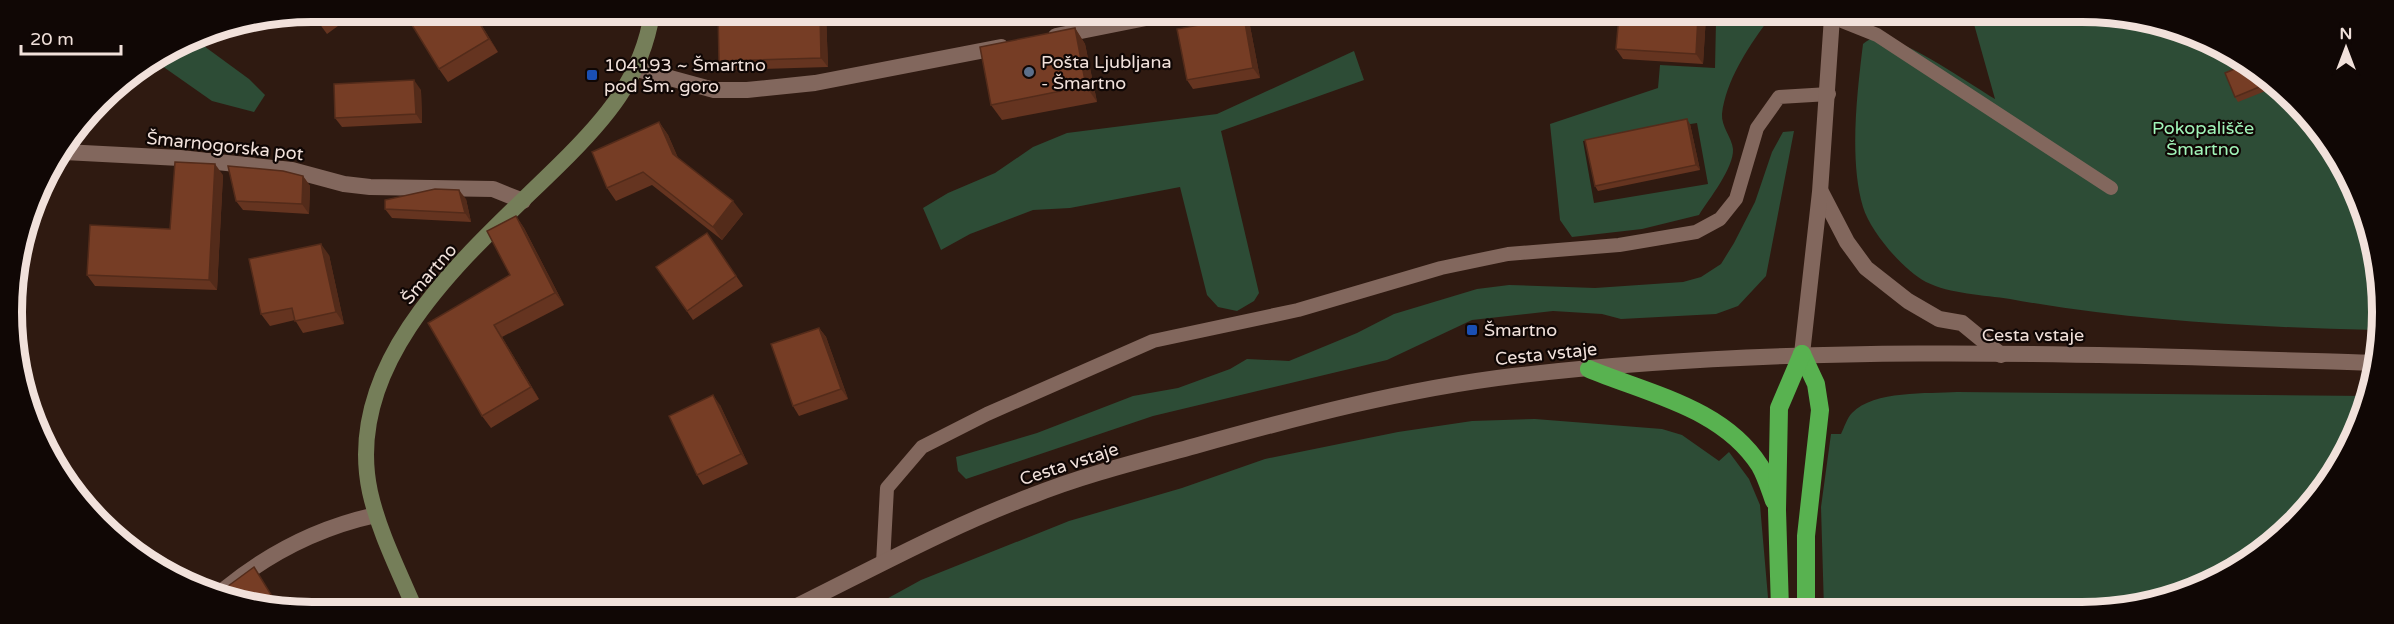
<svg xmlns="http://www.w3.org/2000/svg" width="2394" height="624" viewBox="0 0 2394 624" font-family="'Varela Round',sans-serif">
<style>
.green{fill:#2d4c36;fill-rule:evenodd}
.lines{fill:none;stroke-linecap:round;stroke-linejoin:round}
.service{stroke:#82675d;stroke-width:14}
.minor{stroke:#82675d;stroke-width:16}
.tertiary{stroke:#82675d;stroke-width:16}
.secondary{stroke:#757e59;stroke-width:16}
.motorway{stroke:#58b250;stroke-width:18}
.wall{fill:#653420}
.shaded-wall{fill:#532b1a}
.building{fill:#763d25;stroke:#532b1a;stroke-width:1.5}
.service-dot{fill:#5c6f8a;stroke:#100705;stroke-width:2}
.transit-dot{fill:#1a4fb4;stroke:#100705;stroke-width:2}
.labels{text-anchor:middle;stroke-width:4.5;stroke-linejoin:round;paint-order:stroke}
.poi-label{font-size:18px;fill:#f1e1db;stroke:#100705;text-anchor:start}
.park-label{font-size:18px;fill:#a1f5b9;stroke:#100705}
.street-label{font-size:18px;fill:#f1e1db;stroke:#100705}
.rim{fill:none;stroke:#f1e1db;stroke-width:8}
</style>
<rect width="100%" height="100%" fill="#2f1a11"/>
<g class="green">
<path d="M1972 17 2140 18 2248 62 2331 145 2376 253V330C2254 327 2131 321 2010 299 1984 295 1950 294 1926 282 1903 270 1870 231 1863 207 1849 160 1857 93 1863 44 1868 40 1873 37 1880 38 1908 40 1968 83 1995 99Z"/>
<path d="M1716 21 1766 23C1747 49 1726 81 1722 114 1721 126 1732 138 1733 149 1734 168 1709 199 1699 215L1642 229 1572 237 1560 220 1550 124 1658 88 1660 65 1715 68ZM1697 123 1708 184 1594 203 1583 141Z"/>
<polygon points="193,38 249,79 265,95 254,112 212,101 155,61"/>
<polygon points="1354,51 1364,80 1221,131 1259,293 1254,301 1237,311 1218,307 1207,295 1180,187 1070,208 1033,210 970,234 941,250 923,208 948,193 995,173 1033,147 1067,133 1217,114"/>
<polygon points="1794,131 1766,276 1738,306 1716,314 1621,319 1602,314 1553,311 1472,320 1387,360 1153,416 966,479 958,471 956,457 1037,433 1133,396 1178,388 1230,369 1247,359 1289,361 1357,333 1394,314 1477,289 1509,285 1595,288 1683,282 1701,277 1721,264 1734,243 1755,202 1772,152 1783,132"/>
<path d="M1957 392 2366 396 2342 462 2294 524 2214 581 2121 609H1824L1821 507 1831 434H1841C1844 428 1847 418 1852 413 1874 390 1928 394 1957 392Z"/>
<polygon points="1535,419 1662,429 1682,435 1719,461 1729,452 1749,479 1760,505 1769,609 872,607 921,580 1069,521 1182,488 1265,459 1398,432 1472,421"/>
</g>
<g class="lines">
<g class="service">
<polyline points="1832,17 1877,35 2111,188"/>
<polyline points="883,563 887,488 922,447 987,414 1153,341 1298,310 1441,268 1508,254 1619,245 1696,232 1720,219 1736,199 1757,128 1779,97 1829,94"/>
</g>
<g class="minor">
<polyline points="1056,36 1161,15"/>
<polyline points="637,69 714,90 747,90 815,83 1001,47"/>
<polyline points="64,152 180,158 292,170 344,184 370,187 493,189 523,201"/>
<polyline points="1821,192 1847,242 1866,268 1908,301 1939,319 1962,323 2001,355"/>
<polyline points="1802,354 1820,192 1832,17"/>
<path d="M225 589C269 553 321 527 376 515"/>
</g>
<path class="tertiary" d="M795 607C872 569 951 526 1031 496 1083 475 1140 461 1195 446 1299 417 1405 389 1513 376 1800 342 2089 354 2376 363"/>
<path class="secondary" d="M414 607C398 569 379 532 370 492 341 357 474 249 559 165 605 120 642 78 652 13"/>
<g class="motorway">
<polyline points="1802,354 1816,384 1820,410 1806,536 1806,609"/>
<path d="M1589 369C1649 394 1723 408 1760 466 1766 476 1770 490 1774 501"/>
<polyline points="1780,609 1777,510 1779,408 1802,354"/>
</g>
</g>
<g class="wall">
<polygon points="311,12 357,12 327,34"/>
<polygon points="474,13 498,52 448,82 439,69"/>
<polygon points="718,13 826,14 828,67 726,70 719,61"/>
<polygon points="1706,16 1703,64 1623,59 1616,49"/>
<polygon points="1244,17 1250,26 1260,78 1193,89 1187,80"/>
<polygon points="1075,28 1085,44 1097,102 1002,120 991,105"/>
<polygon points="2249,63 2262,76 2268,90 2238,102 2235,97"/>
<polygon points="421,90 422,123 342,127 335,118"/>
<polygon points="659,122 668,135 678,158 743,214 722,240 652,185 616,201 607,188"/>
<polygon points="1690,124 1700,170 1598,191 1595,186"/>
<polygon points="223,175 217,290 95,286 87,275 170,229"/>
<polygon points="303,176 310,186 309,214 243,210 236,201"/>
<polygon points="466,199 471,222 392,218 385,209"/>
<polygon points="516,216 524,228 564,305 502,337 539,399 491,428 482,416 428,323 510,275"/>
<polygon points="707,233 743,286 693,320 656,267"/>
<polygon points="329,255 344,324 303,333 295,320 270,326 261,314"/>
<polygon points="819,328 826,337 848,399 799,416 793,406"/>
<polygon points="720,405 748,464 703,485 697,475"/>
</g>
<g class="shaded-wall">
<polygon points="473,12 474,13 498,52 489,39"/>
<polygon points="820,14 826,14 828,67 821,58"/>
<polygon points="1698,16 1706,16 1703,64 1696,54"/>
<polygon points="1244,17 1250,26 1260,78 1253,68"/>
<polygon points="1075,28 1085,44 1097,102 1086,86"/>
<polygon points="2260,74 2262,76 2268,90 2264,85"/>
<polygon points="414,80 421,90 422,123 416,114"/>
<polygon points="1687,119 1690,124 1700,170 1696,165"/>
<polygon points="659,122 668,135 682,167 673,154"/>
<polygon points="215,164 223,175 217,290 209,280"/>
<polygon points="303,176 310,186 309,214 302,204"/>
<polygon points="459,190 466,199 471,222 465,213"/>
<polygon points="733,201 743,214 722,240 713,227"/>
<polygon points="516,216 524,228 564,305 555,293"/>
<polygon points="321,244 329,255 344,324 336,312"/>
<polygon points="494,325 502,337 539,399 531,387"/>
<polygon points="819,328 826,337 848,399 841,389"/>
<polygon points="713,395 720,405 748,464 741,454"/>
</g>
<g class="building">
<polygon points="311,12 330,12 318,21"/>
<polygon points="404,12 473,12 489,39 439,69"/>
<polygon points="718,13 820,14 821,58 719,61"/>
<polygon points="1619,16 1698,16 1696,54 1616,49"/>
<polygon points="1244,17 1253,68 1187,80 1177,29"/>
<polygon points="1075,28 1086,86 991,105 980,47"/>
<polygon points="2249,63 2260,74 2264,85 2235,97 2225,73"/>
<polygon points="414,80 416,114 335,118 334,84"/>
<polygon points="1687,119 1696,165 1595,186 1585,140"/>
<polygon points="659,122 673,154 733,201 713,227 643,172 607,188 592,152"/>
<polygon points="175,162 215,164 209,280 87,275 90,225 170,229"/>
<polygon points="228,166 283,171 303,176 302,204 236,201"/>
<polygon points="435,189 459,190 465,213 385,209 385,200"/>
<polygon points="516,216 555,293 494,325 531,387 482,416 428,323 510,275 487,231"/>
<polygon points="707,233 736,276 687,311 656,267"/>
<polygon points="321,244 336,312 295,321 292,308 261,314 249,259"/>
<polygon points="819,328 841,389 793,406 771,344"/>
<polygon points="713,395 741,454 697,475 669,416"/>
<polygon points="254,567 278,606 254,606 220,592"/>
</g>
<circle class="service-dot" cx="1029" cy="72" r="6"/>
<g class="transit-dot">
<rect x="586" y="69" width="12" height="12" rx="3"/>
<rect x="1466" y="324" width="12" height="12" rx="3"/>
</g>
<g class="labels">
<g class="poi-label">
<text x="1041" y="68">Pošta Ljubljana<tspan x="1041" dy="21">- Šmartno</tspan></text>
<text x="604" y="71">104193 ~ Šmartno<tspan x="604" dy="21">pod Šm. goro</tspan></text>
<text x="1484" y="336">Šmartno</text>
</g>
<g class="park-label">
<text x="2203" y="134">Pokopališče<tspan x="2203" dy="21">Šmartno</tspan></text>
</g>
<g class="street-label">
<text transform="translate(225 146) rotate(6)" y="6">Šmarnogorska pot</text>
<text transform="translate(429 274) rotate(-49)" y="6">Šmartno</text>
<text x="2033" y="341">Cesta vstaje</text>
<text transform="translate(1546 354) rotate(-6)" y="6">Cesta vstaje</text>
<text transform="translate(1069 464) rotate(-18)" y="6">Cesta vstaje</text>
</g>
</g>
<path d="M0 0H2394V624H0ZM312 22H2082A290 290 0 0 1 2372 312V312A290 290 0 0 1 2082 602H312A290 290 0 0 1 22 312V312A290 290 0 0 1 312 22Z" fill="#100705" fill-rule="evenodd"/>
<path class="rim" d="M312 22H2082A290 290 0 0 1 2372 312V312A290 290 0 0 1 2082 602H312A290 290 0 0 1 22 312V312A290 290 0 0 1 312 22Z"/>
<g transform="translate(2346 48)" stroke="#100705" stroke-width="4.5" paint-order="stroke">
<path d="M0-4.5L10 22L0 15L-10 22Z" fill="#f1e1db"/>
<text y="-9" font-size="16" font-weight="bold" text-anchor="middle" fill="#f1e1db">N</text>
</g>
<path d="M21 45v9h100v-9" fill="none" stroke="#f1e1db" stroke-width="3"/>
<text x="30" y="45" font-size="18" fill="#f1e1db" stroke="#100705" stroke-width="4.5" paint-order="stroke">20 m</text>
</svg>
